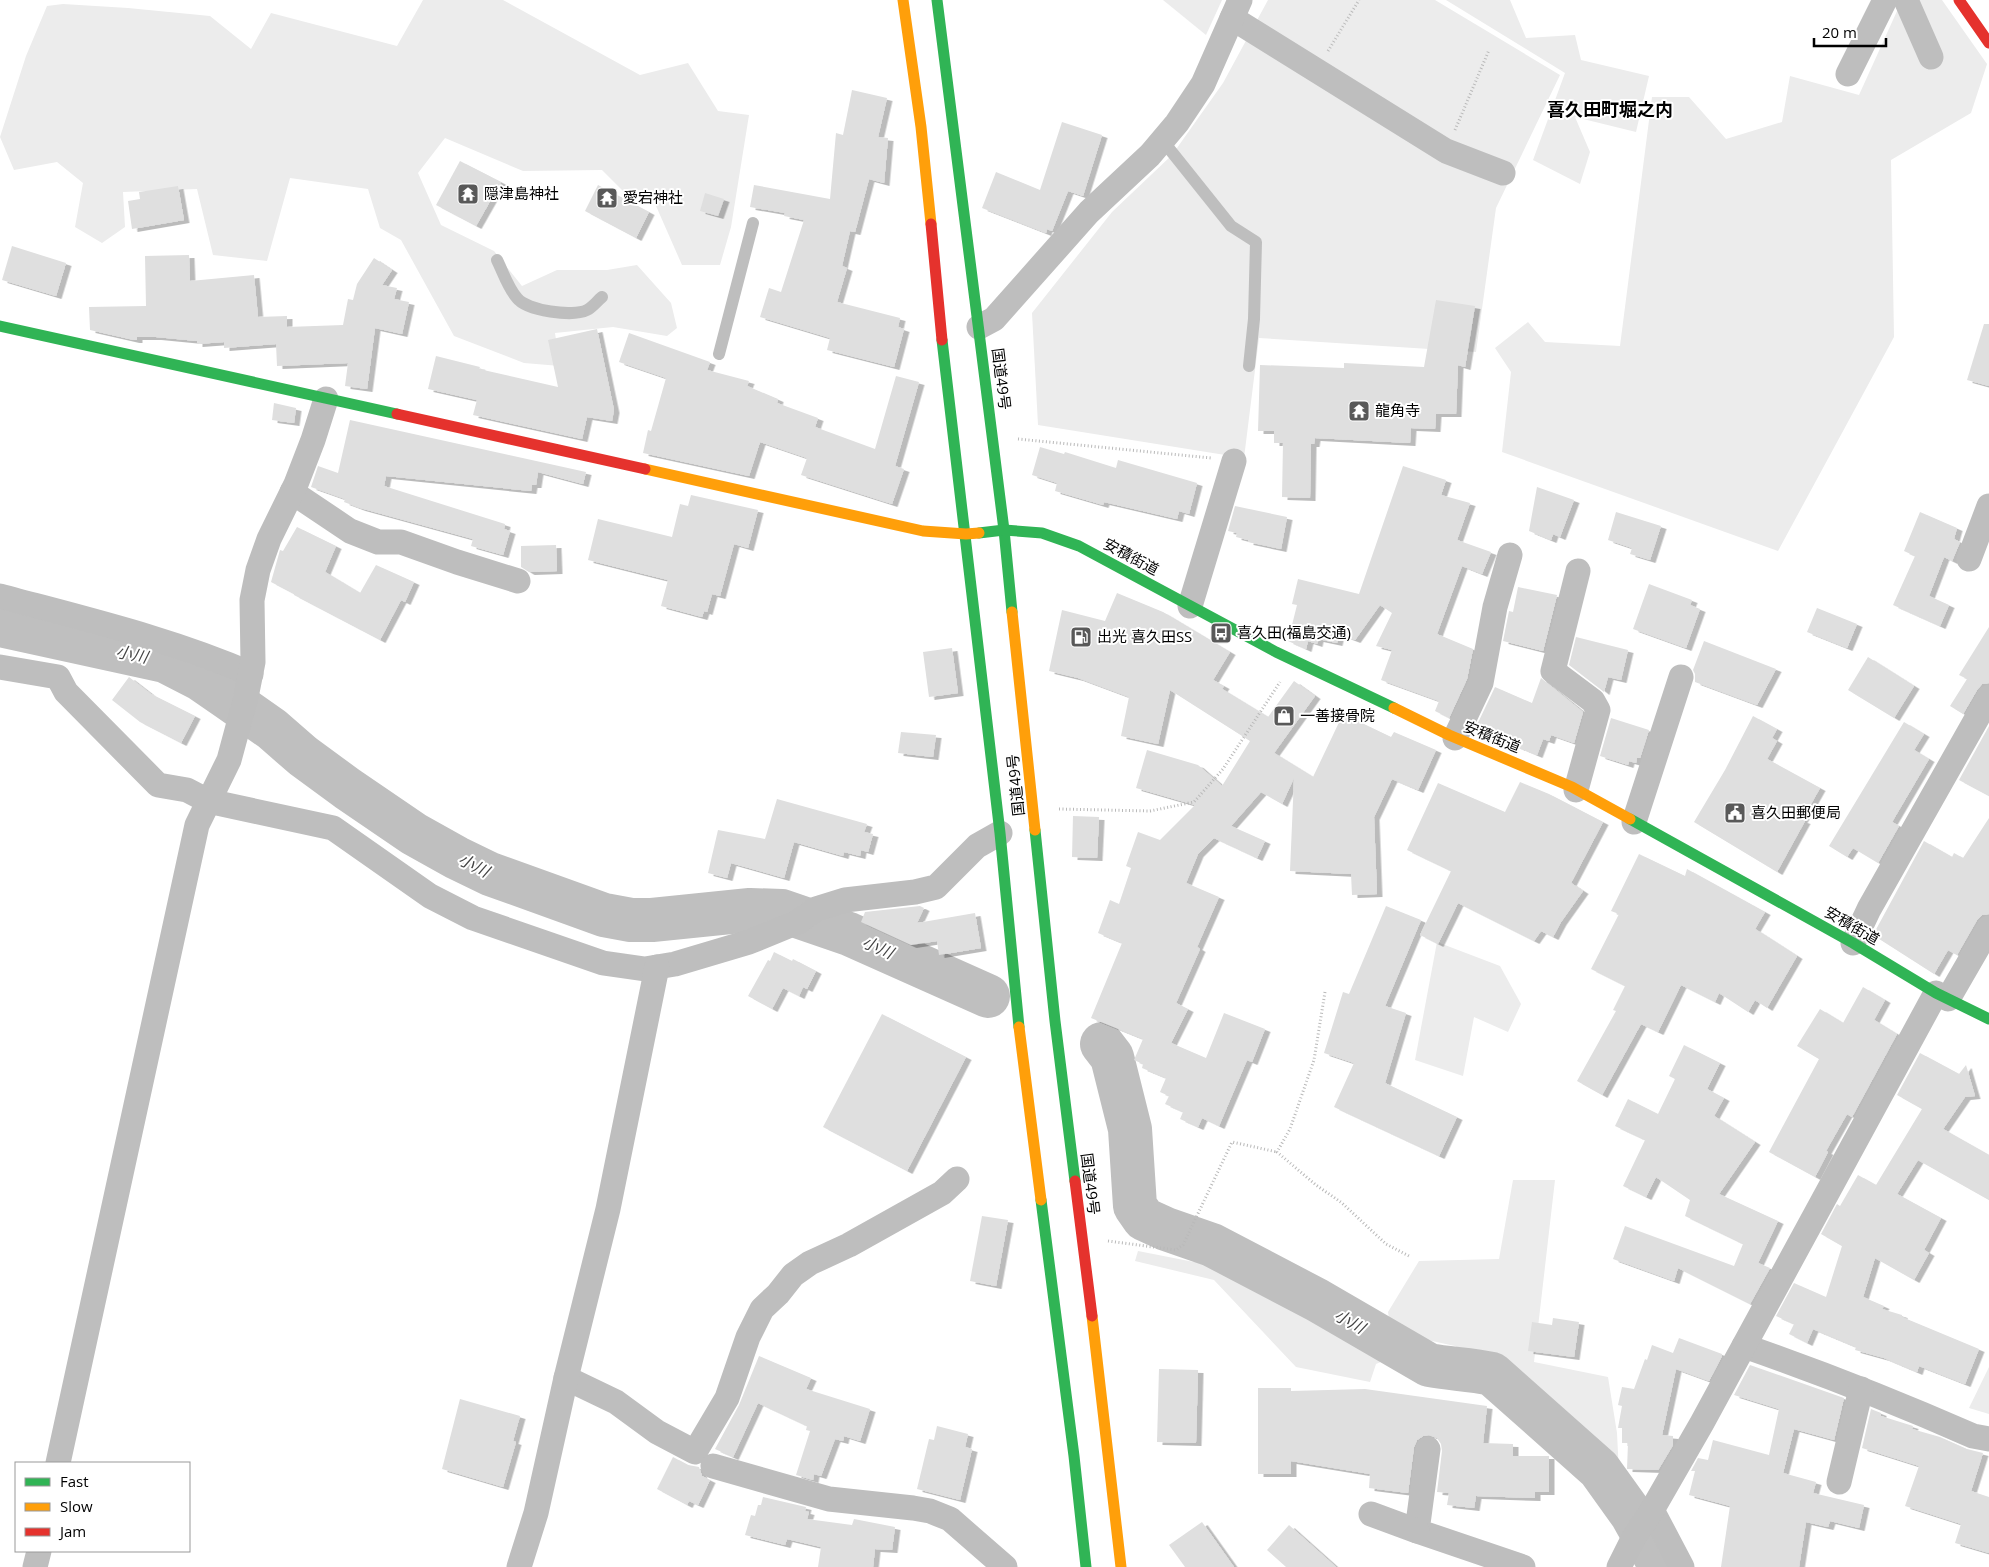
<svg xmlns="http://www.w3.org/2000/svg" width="1989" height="1567" viewBox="0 0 1989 1567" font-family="'Open Sans','Noto Sans JP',sans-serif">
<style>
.green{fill:#ececec}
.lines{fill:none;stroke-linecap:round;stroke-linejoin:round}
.river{stroke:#bfbfbf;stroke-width:44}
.building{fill:#dfdfdf;filter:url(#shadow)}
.path{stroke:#b9b9b9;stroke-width:3;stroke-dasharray:1 2.5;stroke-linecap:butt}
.lane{stroke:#bebebe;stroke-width:12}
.street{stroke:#bebebe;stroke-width:25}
.fast{stroke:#30b455;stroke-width:11}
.slow{stroke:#ff9f0a;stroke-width:11}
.jam{stroke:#e5322d;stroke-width:11}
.labels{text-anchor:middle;stroke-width:4;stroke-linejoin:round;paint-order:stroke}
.poi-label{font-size:15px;fill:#000;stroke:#fff;text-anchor:start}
.street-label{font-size:15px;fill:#000;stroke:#fff}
.water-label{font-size:16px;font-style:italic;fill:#444;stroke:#fff}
.quarter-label{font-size:18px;font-weight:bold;fill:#000;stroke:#fff}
</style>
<defs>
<filter id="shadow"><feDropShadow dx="5.5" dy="3" stdDeviation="0" flood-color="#0004"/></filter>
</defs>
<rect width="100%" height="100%" fill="#fff"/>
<g class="green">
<polygon points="423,0 503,0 640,75 688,63 718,111 749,115 731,227 720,265 682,265 649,190 625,193 602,170 523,171 445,138 418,173 441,225 494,251 522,286 557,270 607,270 637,265 671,303 677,328 667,336 613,327 555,333 560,366 524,363 454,336 401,240 380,228 368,189 290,178 267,261 213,255 197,189 123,192 125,227 102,243 75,227 83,183 57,162 14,170 0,137 26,56 47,6 63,4 128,8 210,16 251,49 271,13 397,46"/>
<polygon points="1163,0 1222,0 1206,35"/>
<polygon points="1268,0 1435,0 1560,75 1496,208 1476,352 1259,338 1244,458 1038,425 1032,313 1112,212 1172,155 1223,83"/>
<polygon points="1446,0 1510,0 1526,38 1575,35 1581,60 1649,76 1636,132 1575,117 1590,152 1580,184 1533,160 1565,73"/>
<polygon points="1902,0 1942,0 1987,64 1971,113 1891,160 1894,337 1778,551 1502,452 1511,372 1495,348 1528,322 1545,342 1620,346 1652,97 1689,97 1726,139 1782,122 1790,76 1859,95"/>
<polygon points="1437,942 1500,966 1521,1004 1508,1032 1474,1017 1463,1076 1415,1060"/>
<polygon points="1513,1180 1555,1180 1534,1362 1608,1377 1617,1433 1619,1473 1577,1424 1543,1403 1492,1366 1455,1346 1423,1339 1390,1325 1388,1312 1419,1261 1499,1259"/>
<polygon points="1138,1251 1194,1262 1227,1260 1393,1357 1376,1364 1370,1382 1296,1367 1214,1280 1135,1261"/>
<polygon points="1989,1367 1989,1414 1969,1408"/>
</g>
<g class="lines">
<g class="river">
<polyline points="0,625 165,661 200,679 229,699 272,729 303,756 348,789 414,834 457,858 490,874 604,915 631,920 652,920 750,910 782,911 849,934 988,996"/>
<path d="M1102 1044 1112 1057 1130 1129 1135 1206 1144 1219 1166 1229 1212 1245 1317 1300 1429 1365C1450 1369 1471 1369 1492 1374L1599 1469 1632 1515 1661 1567"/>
</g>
</g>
<g class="building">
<polygon points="852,90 887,98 878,137 888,138 884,183 869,179 855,232 850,231 842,266 847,268 837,302 900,318 898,327 904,329 894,367 827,350 830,338 760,317 769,288 781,292 804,220 784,216 785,213 750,207 754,185 830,199 836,133 843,135"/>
<polygon points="1062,122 1102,135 1083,196 1068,191 1052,231 1047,229 1046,233 982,208 996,172 1040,190"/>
<polygon points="460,161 501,182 476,226 436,205"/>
<polygon points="598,185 649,212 636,238 585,211"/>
<polygon points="178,186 184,220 132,229 128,201 140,199 139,192"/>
<polygon points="705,193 724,199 718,216 700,211"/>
<polygon points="12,246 66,263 56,296 2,280"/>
<polygon points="189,255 190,281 254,275 258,317 287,316 287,327 343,325 348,299 353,300 357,284 374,258 392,270 382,285 397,288 394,299 409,302 402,334 375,328 367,389 345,386 348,363 277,366 276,344 224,348 224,342 197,344 197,341 156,337 137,337 137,340 134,340 90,330 89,307 146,306 145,256"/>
<polygon points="1436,300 1475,306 1465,367 1458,365 1456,414 1436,414 1435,429 1411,428 1410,443 1315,438 1314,444 1311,444 1310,498 1282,497 1283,443 1274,443 1274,431 1258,431 1260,365 1344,368 1344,363 1424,367"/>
<polygon points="1984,324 1989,324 1989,386 1967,380"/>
<polygon points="597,329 614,410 612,421 587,417 582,439 473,415 477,400 428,389 436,356 480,367 479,369 558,387 548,340"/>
<polygon points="629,333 710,362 707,370 749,381 747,386 778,399 777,403 818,418 815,427 875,449 896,376 919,382 895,466 904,469 892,504 801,475 807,458 760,442 749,476 643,453 648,430 651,431 666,378 619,362"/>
<polygon points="274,403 296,408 294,423 272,420"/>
<polygon points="350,420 586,472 583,484 538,472 536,485 532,485 531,491 386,476 384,486 505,524 504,529 510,531 503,555 471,546 473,539 360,508 344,502 345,499 311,487 318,466 338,473"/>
<polygon points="1040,447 1064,454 1065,452 1116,468 1118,460 1197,483 1189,514 1179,511 1177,519 1104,502 1103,505 1055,491 1057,483 1032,475"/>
<polygon points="1403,466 1446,480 1441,495 1470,503 1457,540 1491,552 1482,574 1462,566 1437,634 1473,649 1467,679 1449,718 1435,711 1439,701 1381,680 1392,650 1376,646 1392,613 1380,605 1355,640 1339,634 1337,643 1318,639 1317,644 1308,641 1306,649 1288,641 1297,605 1292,604 1298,579 1359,594"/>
<polygon points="1537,487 1574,500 1560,537 1553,534 1551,540 1529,531"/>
<polygon points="691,495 758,510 748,548 734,544 720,596 712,594 707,612 704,611 702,617 661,606 668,580 588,560 598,519 672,537 680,504 688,506"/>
<polygon points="1235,506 1287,517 1281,549 1248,542 1248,540 1236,537 1237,533 1228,531"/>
<polygon points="1616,512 1661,526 1650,560 1630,554 1632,548 1608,540"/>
<polygon points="1920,512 1957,528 1954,539 1960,542 1952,561 1944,557 1929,596 1949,605 1940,626 1893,605 1915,556 1904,551"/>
<polygon points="297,527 336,546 325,572 360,593 376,565 414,582 405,602 401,600 380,640 294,595 294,594 271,582 280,550 283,551"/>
<polygon points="556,545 557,571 529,572 521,567 521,546"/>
<polygon points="1649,584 1692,600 1690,605 1700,609 1686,648 1633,629"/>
<polygon points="1518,587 1557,595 1543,651 1503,641 1509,611 1513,612"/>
<polygon points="1117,593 1163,612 1230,652 1213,680 1224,686 1222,689 1268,717 1294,681 1315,696 1274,753 1313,777 1343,714 1391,737 1394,732 1436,750 1418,790 1392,779 1374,817 1377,894 1352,895 1351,874 1290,871 1294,778 1282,804 1261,792 1231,826 1265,841 1257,858 1214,838 1198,854 1186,883 1219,897 1197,947 1200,949 1176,1003 1188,1009 1171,1043 1206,1058 1224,1013 1265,1029 1252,1062 1247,1060 1219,1126 1202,1118 1198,1127 1180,1119 1183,1112 1165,1104 1169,1096 1160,1092 1166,1078 1142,1068 1143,1064 1134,1060 1143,1039 1091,1018 1122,943 1098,933 1110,900 1119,904 1131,868 1126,866 1138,832 1160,840 1195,805 1136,788 1147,750 1198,765 1222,786 1250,741 1170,690 1158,744 1121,736 1129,697 1078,678 1049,671 1062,610 1105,621"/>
<polygon points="1817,608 1857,624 1847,648 1807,632"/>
<polygon points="1989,627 1989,683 1982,684 1977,690 1963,714 1950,706 1967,679 1959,675"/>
<polygon points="1576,637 1628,650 1621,680 1608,677 1604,692 1569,665"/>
<polygon points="1704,641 1776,669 1757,705 1695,682 1695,674 1693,670"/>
<polygon points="952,648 958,693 929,697 923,652"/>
<polygon points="1868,657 1914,686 1894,718 1848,690"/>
<polygon points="129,677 151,694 195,716 181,743 140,722 112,700"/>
<polygon points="1541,678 1583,712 1574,743 1551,735 1549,741 1543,739 1537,755 1475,729 1495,687 1532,703"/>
<polygon points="1753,716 1777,729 1772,738 1777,741 1767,759 1820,788 1802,820 1805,821 1777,872 1694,822 1725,770"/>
<polygon points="1611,718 1649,730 1640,758 1637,758 1636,763 1629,761 1628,765 1600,756"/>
<polygon points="1904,722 1924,734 1914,750 1929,759 1892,822 1899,826 1878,863 1853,848 1847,857 1829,846"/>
<polygon points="1989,726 1989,796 1959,780"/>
<polygon points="901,732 936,735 933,757 898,753"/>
<polygon points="1520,782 1549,794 1603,822 1571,883 1583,891 1561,922 1553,937 1541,931 1534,941 1458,903 1438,944 1420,935 1451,871 1407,850 1438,783 1505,812"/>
<polygon points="777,799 867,824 864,832 873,834 868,852 861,850 860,856 844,852 843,856 794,842 784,878 731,863 727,878 708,873 718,830 765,839"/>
<polygon points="1073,816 1099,817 1097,858 1072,857"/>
<polygon points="1989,818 1989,914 1982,915 1977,920 1957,955 1948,950 1934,974 1873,935 1924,841 1952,857 1954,853 1963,858"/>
<polygon points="1639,854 1685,876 1687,869 1765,912 1755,929 1797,956 1767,1008 1755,1000 1748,1012 1719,993 1715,1002 1681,985 1658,1032 1641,1024 1602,1095 1577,1081 1616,1011 1613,1010 1625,986 1591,969 1619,914 1611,911"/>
<polygon points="920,906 924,908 917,923 975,913 981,948 939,955 937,941 911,945 861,922 865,912"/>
<polygon points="1386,906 1421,920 1385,1006 1406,1013 1385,1083 1457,1117 1439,1156 1334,1107 1354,1063 1324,1053 1343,992 1349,994"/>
<polygon points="774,952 792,961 793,959 816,971 807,989 803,987 799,996 783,988 772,1009 748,996 768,960 770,961"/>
<polygon points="1863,987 1885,1000 1874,1020 1897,1034 1852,1117 1847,1114 1826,1151 1828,1152 1815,1177 1769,1152 1819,1059 1797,1046 1820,1009 1843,1023"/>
<polygon points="882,1014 966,1057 907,1171 823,1127"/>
<polygon points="1684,1045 1720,1063 1707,1089 1724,1098 1714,1116 1755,1142 1719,1194 1778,1221 1758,1263 1770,1268 1750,1304 1678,1268 1674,1281 1613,1259 1625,1226 1734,1266 1743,1244 1685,1216 1690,1200 1656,1177 1646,1197 1623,1186 1645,1140 1615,1126 1628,1099 1658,1114 1675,1079 1669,1076"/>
<polygon points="1920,1053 1959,1074 1966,1065 1975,1096 1965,1097 1943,1129 1989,1155 1989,1200 1918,1160 1897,1194 1941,1218 1924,1250 1929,1253 1914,1280 1875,1258 1863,1297 1884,1306 1882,1309 1902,1315 1902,1317 1979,1349 1965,1384 1919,1366 1917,1372 1884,1358 1855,1350 1856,1347 1813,1329 1807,1343 1789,1334 1794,1324 1776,1316 1794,1283 1826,1297 1842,1246 1821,1234 1837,1204 1840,1206 1858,1175 1876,1185 1922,1109 1897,1095"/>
<polygon points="982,1216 1008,1220 996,1286 970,1281"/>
<polygon points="1553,1318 1579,1322 1574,1357 1528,1351 1532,1322 1552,1325"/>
<polygon points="1679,1338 1722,1354 1722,1356 1709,1381 1676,1369 1662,1435 1673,1436 1673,1445 1658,1470 1627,1469 1628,1443 1622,1443 1622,1428 1618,1428 1622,1406 1618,1405 1622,1387 1634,1389 1645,1359 1647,1360 1652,1345 1673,1353"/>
<polygon points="759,1356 811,1378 806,1389 870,1409 860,1441 844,1436 843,1441 835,1439 821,1476 814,1474 813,1480 796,1475 810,1431 806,1430 807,1426 758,1403 733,1457 715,1449 739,1405"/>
<polygon points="1750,1365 1844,1398 1834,1440 1794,1429 1783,1473 1816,1482 1813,1493 1864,1505 1859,1528 1830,1521 1828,1527 1806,1522 1799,1567 1721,1567 1730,1506 1689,1495 1695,1471 1691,1471 1698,1458 1708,1460 1713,1440 1769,1455 1779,1409 1734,1395"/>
<polygon points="1159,1369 1198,1370 1196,1443 1157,1442"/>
<polygon points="1258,1388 1291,1388 1291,1391 1365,1389 1487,1406 1483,1443 1513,1444 1513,1456 1549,1456 1549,1492 1535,1492 1535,1498 1476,1496 1474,1508 1447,1505 1449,1493 1437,1492 1442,1451 1441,1444 1437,1438 1429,1435 1423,1436 1417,1440 1414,1447 1408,1493 1369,1488 1370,1474 1291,1461 1291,1474 1258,1474"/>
<polygon points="460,1399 520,1416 513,1441 516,1442 503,1487 442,1469"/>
<polygon points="1871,1409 1881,1413 1881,1416 1913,1426 1912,1429 1940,1437 1967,1449 1983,1453 1971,1491 1989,1497 1989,1553 1955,1543 1961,1524 1905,1506 1919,1466 1862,1448"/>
<polygon points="937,1426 968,1434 965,1447 972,1449 960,1500 917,1489 929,1439 934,1440"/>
<polygon points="673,1457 688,1465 699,1467 702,1476 710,1480 698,1505 689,1501 687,1505 657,1489"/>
<polygon points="763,1497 806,1507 805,1511 809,1512 807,1519 852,1525 854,1519 895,1527 892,1550 875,1549 873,1567 818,1567 821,1547 787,1539 785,1545 745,1535 751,1515 755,1516 758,1505 761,1505"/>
<polygon points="1202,1522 1234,1567 1185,1567 1169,1545"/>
<polygon points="1289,1525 1336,1567 1286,1567 1267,1550"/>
</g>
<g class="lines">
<g class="path">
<polyline points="1328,51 1359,0"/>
<polyline points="1455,130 1489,50"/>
<polyline points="1018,439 1211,458"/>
<polyline points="1059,809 1150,811 1194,802 1223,769 1280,682"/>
<polyline points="1325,992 1314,1060 1290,1129 1277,1152 1316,1185 1342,1203 1386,1244 1409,1256"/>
<polyline points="1108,1241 1176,1250 1183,1245 1232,1142 1277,1152"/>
</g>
<g class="lane">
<polyline points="1163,141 1231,226 1256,242 1254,319 1249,366"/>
<path d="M497 260C503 272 508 288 517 298 527 311 573 317 587 310 593 307 597 301 602 297"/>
<polyline points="719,354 753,223"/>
</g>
<g class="street">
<polyline points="1906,0 1931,57"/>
<polyline points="1232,18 1446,151 1503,173"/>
<polyline points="1848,74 1885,0"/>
<polyline points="979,327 994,319 1089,212 1150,155 1177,123 1203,84 1240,0"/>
<polyline points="292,492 350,531 378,542 401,542 457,562 518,581"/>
<polyline points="1969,559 1989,506"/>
<path d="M0 596C85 619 171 639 251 674"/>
<polyline points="1190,606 1234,461"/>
<polyline points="0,667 58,677 66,692 158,785 187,790 208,801 333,828 430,896 473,918 603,963 645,969 675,964 749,942 798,922 816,909 845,900 915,892 936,887 977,846 1000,833"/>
<polyline points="1455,738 1481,683 1495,607 1510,555"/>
<polyline points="1576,790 1598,710 1593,701 1553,671 1578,571"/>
<polyline points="1634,822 1681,677"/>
<polyline points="1853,943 1869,909 1989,697"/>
<polyline points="1948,999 1989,928"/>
<path d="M1744 1346C1822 1373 1898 1403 1973 1436L1989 1439"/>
<polyline points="566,1378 616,1402 657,1432 695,1452 727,1398 748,1337 762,1309 778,1294 793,1275 810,1263 849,1245 942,1193 957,1179"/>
<polyline points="1428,1449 1417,1531 1523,1567"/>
<polyline points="58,1463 197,825 229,760 246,697 253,662 252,600 258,570 269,539 296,484 313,440 326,399"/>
<polyline points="713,1466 829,1499 913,1508 930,1511 950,1519 1005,1567"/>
<polyline points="1839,1482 1861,1389"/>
<polyline points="1652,1510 1682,1567"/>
<polyline points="1371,1514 1417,1531"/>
<polyline points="35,1567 39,1551"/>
<polyline points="519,1567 536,1513 566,1378 608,1209 657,967"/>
<polyline points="1619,1567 1633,1539 1652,1510 1702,1423 1936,993"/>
</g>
<g class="fast">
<polyline points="937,0 1004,530 1012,612"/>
<polyline points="0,326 397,414"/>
<polyline points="942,340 1000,833 1019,1027"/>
<polyline points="979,533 1004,530 1042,533 1079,546 1276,652 1394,708"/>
<polyline points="1630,819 1853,943 1936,993 1989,1019"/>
<polyline points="1035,830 1055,1021 1075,1181"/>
<polyline points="1041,1200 1074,1456 1086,1567"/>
</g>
<g class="slow">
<polyline points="903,0 921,127 931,224"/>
<polyline points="645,469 923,531 966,534 979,533"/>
<polyline points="1012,612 1035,830"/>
<polyline points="1394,708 1449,735 1572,787 1630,819"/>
<polyline points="1019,1027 1041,1200"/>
<polyline points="1092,1316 1121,1567"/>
</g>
<g class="jam">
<polyline points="1959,0 1989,43"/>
<polyline points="931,224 942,340"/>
<polyline points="397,414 645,469"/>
<polyline points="1075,1181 1092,1316"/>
</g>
</g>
<defs>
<g id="temple-square" transform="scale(1.125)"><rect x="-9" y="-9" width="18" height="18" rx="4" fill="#595959" stroke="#fff"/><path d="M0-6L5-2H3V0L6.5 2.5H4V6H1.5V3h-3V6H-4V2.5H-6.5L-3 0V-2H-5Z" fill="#fff"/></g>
<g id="bus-square" transform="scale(1.125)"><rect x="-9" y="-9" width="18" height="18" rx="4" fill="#595959" stroke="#fff"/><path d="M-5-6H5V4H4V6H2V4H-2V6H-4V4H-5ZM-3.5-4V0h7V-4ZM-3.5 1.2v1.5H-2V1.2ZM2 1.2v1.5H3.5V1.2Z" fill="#fff"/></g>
<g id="fuel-square" transform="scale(1.125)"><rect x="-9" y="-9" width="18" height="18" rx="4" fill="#595959" stroke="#fff"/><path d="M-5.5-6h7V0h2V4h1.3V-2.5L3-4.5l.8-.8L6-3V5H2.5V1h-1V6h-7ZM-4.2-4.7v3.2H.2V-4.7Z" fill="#fff"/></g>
<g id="shop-square" transform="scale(1.125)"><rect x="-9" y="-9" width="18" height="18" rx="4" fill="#595959" stroke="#fff"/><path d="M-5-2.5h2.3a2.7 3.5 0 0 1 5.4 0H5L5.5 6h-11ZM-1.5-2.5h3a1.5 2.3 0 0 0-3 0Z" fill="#fff"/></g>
<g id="civic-square" transform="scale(1.125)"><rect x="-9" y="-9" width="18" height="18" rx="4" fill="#595959" stroke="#fff"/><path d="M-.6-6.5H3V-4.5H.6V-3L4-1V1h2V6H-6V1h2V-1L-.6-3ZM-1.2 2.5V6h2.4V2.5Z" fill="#fff"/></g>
</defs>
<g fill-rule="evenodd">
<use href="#temple-square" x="468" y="194"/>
<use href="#temple-square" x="607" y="198"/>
<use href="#temple-square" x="1359" y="411"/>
<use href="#bus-square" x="1221" y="633"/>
<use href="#fuel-square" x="1081" y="637"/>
<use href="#shop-square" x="1284" y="716"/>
<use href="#civic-square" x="1735" y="813"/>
</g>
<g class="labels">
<g class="poi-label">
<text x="484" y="199">隠津島神社</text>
<text x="623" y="203">愛宕神社</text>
<text x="1375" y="416">龍角寺</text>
<text x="1237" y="638">喜久田(福島交通)</text>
<text x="1097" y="642">出光 喜久田SS</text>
<text x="1300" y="721">一善接骨院</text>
<text x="1751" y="818">喜久田郵便局</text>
</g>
<g class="street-label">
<text transform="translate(1001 379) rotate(83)" y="5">国道49号</text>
<text transform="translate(1131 557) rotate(28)" y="5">安積街道</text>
<text transform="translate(1492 737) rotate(22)" y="5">安積街道</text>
<text transform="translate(1016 785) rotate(-96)" y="5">国道49号</text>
<text transform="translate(1852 926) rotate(30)" y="5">安積街道</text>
<text transform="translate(1090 1184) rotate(83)" y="5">国道49号</text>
</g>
<g class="water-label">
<text transform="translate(132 654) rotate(12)" y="6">小川</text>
<text transform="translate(474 865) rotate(27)" y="6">小川</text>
<text transform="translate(878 947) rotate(24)" y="6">小川</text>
<text transform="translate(1350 1321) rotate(29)" y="6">小川</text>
</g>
<g class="quarter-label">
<text x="1610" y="116">喜久田町堀之内</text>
</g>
</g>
<rect x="15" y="1462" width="175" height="90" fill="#ffffff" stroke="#999999"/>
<rect x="25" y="1478" width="25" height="8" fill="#30b455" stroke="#999999"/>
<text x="60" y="1487" font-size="15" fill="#000000">Fast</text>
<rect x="25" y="1503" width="25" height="8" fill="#ff9f0a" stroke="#999999"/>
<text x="60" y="1512" font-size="15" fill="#000000">Slow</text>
<rect x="25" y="1528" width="25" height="8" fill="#e5322d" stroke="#999999"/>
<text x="60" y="1537" font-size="15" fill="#000000">Jam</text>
<path d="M1814 38v8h72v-8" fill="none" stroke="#000000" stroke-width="2.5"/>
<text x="1822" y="38" font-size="15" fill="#000000" stroke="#ffffff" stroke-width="4" paint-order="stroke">20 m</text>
</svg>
